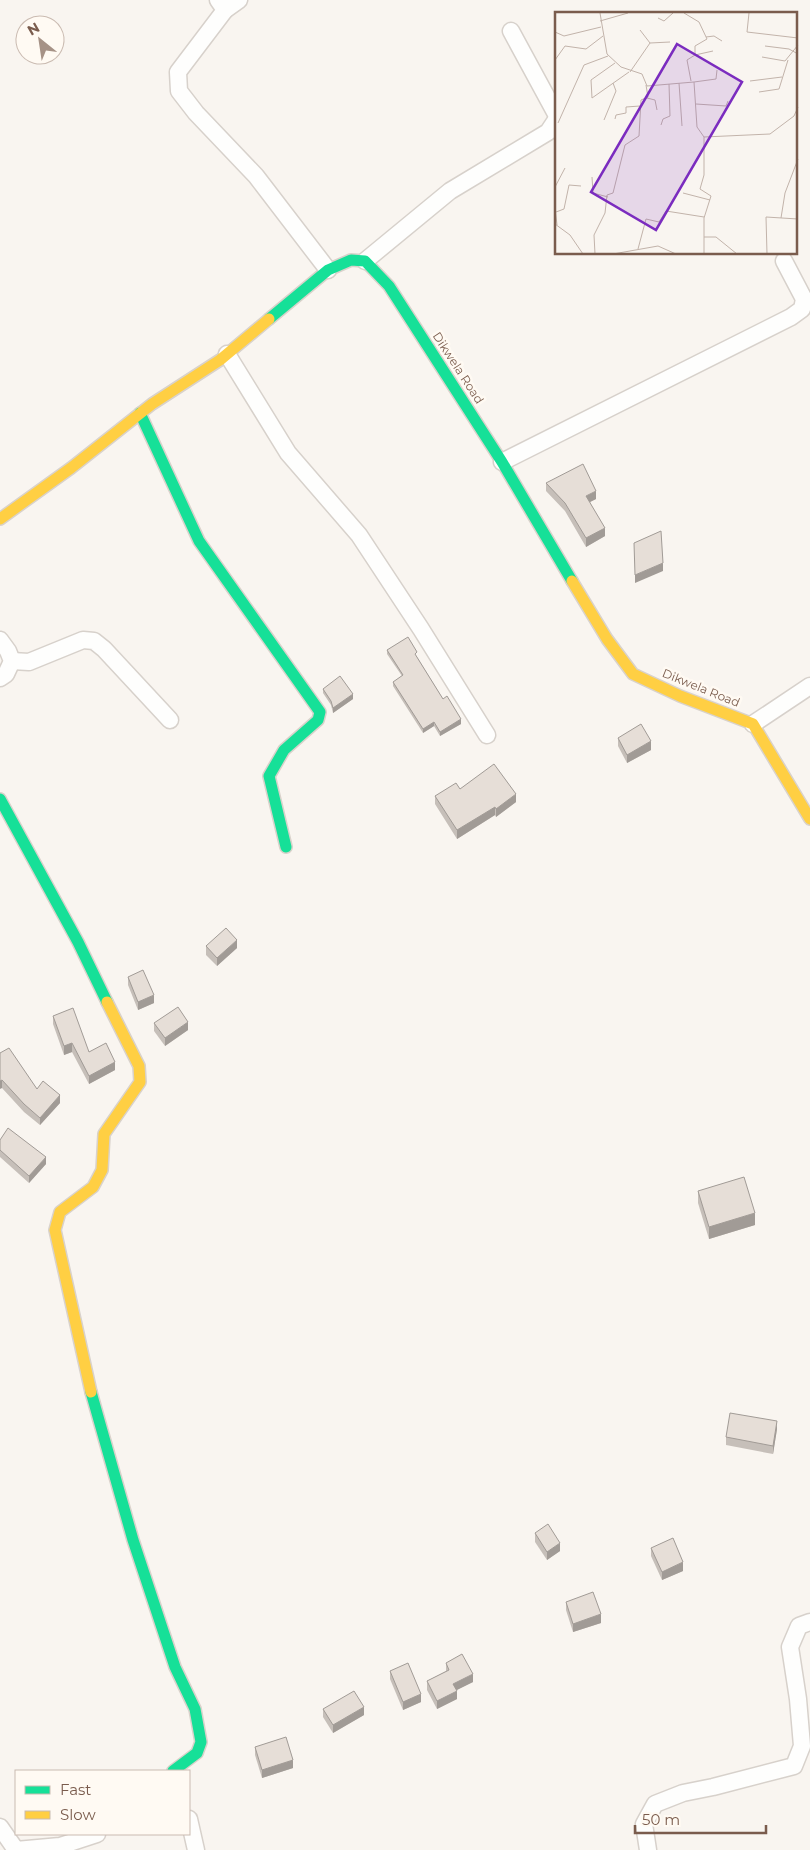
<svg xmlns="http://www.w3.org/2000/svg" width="810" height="1850" viewBox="0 0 810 1850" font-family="Montserrat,sans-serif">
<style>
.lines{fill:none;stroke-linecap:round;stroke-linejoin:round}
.street-casing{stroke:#d7d1cb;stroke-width:19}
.fast-casing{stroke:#d9d2cb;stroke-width:14}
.slow-casing{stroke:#d9d2cb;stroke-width:14}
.street{stroke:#fefefd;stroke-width:16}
.fast{stroke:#16e098;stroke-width:11}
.slow{stroke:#ffcf43;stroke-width:11}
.wall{fill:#c6bfb9}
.shaded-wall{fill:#a19b96}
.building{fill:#e6ded7;stroke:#a19b96}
.labels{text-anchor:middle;stroke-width:5;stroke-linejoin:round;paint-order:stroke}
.street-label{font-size:12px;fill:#7a5c4d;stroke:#fffaf3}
.inset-road{fill:none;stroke:#c2b3aa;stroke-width:1}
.view{fill:#7b2cbf;fill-opacity:0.15;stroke:#7b2cbf;stroke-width:2.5}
.inset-edge{fill:none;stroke:#7a5c4d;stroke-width:2.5}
</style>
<rect width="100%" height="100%" fill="#f9f5f0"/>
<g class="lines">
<g class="street-casing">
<g id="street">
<polyline points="218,0 225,10 178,72 179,91 196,113 256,176 328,270"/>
<polyline points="225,10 239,0"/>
<polyline points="511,31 556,114"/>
<polyline points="365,261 450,191 548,132 556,120"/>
<polyline points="227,354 288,453 359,535 421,629 487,735"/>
<polyline points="502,462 791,317 802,309 804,299 784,261"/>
<polyline points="0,640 8,651 12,661 6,674 0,678"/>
<polyline points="12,661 29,662 83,640 94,641 104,649 170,720"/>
<polyline points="753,724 810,686"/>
<polyline points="189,1819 196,1850"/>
<polyline points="0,1827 16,1850 60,1846 97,1834"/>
<polyline points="648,1850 644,1824 655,1804 683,1793 713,1787 794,1766 802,1746 798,1699 790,1647 799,1626 810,1622"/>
</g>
</g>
<g class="fast-casing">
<g id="fast">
<polyline points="269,319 328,270 351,260 365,261 389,286 502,462 572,581"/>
<polyline points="140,413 199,541 320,712 318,720 284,750 269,776 286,847"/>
<polyline points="0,799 78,942 107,1002"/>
<polyline points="91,1392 133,1540 175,1667 195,1709 201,1742 197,1753 173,1771"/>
</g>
</g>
<g class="slow-casing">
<g id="slow">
<polyline points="0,519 71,468 152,404 220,360 269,319"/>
<polyline points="572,581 607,639 633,674 680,696 753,724 810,819"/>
<polyline points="91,1392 55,1230 60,1212 93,1187 102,1170 104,1134 140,1082 139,1066 107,1002"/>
</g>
</g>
<use href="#street" class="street"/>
<use href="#fast" class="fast"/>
<use href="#slow" class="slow"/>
</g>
<g class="wall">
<polygon points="546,483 596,499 590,502 605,536 586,547 565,511 546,491"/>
<polygon points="387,650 417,656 417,657 443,699 461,724 440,736 434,726 423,733 393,686 393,682 402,676 387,654"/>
<polygon points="323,689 353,699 333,713 331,705 323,693"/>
<polygon points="618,738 651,750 627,763 618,746"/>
<polygon points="460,789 516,802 496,817 495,815 457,839 435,804 435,796"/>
<polygon points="206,946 237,948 217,966 206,955"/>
<polygon points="128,977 154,1003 138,1010 128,985"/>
<polygon points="53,1016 89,1052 115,1070 89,1084 72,1052 64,1055 53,1024"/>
<polygon points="154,1023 188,1030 165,1046 154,1031"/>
<polygon points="0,1053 37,1089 60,1103 40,1125 24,1112 2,1088"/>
<polygon points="0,1140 46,1164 29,1183 0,1157"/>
<polygon points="698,1191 755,1225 709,1239 698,1203"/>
<polygon points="777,1429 773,1454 726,1445 726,1437"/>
<polygon points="535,1533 560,1551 547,1560 535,1542"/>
<polygon points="651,1548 683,1571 662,1580 651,1556"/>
<polygon points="566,1602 601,1623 573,1632 566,1610"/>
<polygon points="446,1663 473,1682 456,1690 457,1699 437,1709 427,1690 427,1681 446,1671"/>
<polygon points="390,1671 421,1702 403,1710 390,1679"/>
<polygon points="323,1709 364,1715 333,1733 323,1717"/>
<polygon points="255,1747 293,1768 262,1778 255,1755"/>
</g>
<g class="shaded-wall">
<polygon points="596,491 596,499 586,504 586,496"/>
<polygon points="605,528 605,536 586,547 586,538"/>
<polygon points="663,563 663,571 635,583 635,575"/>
<polygon points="353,694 353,699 333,713 333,708"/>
<polygon points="461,719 461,724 440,736 440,732"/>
<polygon points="434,722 434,726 423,733 423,729"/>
<polygon points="651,741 651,750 627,763 627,755"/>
<polygon points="516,794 516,802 496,817 496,809"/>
<polygon points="495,807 495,815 457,839 457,830"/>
<polygon points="237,940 237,948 217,966 217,958"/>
<polygon points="154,995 154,1003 138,1010 138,1002"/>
<polygon points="188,1022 188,1030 165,1046 165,1038"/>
<polygon points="72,1043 72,1052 64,1055 64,1046"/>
<polygon points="115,1062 115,1070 89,1084 89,1076"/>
<polygon points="2,1080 2,1088 0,1089 0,1081"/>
<polygon points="60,1095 60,1103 40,1125 40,1118"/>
<polygon points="46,1157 46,1164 29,1183 29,1176"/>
<polygon points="755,1213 755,1225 709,1239 709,1227"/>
<polygon points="777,1421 777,1429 773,1454 773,1446"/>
<polygon points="560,1543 560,1551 547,1560 547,1552"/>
<polygon points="683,1562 683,1571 662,1580 662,1572"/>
<polygon points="601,1614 601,1623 573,1632 573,1624"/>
<polygon points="473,1674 473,1682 453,1692 453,1684"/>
<polygon points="457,1691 457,1699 437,1709 437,1701"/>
<polygon points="421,1694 421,1702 403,1710 403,1702"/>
<polygon points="364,1707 364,1715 333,1733 333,1725"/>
<polygon points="293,1760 293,1768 262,1778 262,1770"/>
</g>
<g class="building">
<polygon points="583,464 596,491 586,496 605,528 586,538 565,503 546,483"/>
<polygon points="661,531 663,563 635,575 634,543"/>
<polygon points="408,637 417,652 415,654 443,699 447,696 461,719 440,732 434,722 423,729 393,682 403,675 387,650"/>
<polygon points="340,676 353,694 333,708 331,701 323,689"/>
<polygon points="641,724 651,741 627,755 618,738"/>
<polygon points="494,764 516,794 496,809 495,807 457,830 435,796 456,783 460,789"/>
<polygon points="226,928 237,940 217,958 206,946"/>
<polygon points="143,970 154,995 138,1002 128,977"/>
<polygon points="178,1007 188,1022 165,1038 154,1023"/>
<polygon points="73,1008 89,1052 106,1043 115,1062 89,1076 72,1043 64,1046 53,1016"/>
<polygon points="9,1048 37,1089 43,1081 60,1095 40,1118 24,1104 2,1080 0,1081 0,1053"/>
<polygon points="8,1128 46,1157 29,1176 0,1150 0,1140"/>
<polygon points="744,1177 755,1213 709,1227 698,1191"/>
<polygon points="730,1413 777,1421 773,1446 726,1437"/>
<polygon points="548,1524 560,1543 547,1552 535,1533"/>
<polygon points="673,1538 683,1562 662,1572 651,1548"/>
<polygon points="593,1592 601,1614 573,1624 566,1602"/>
<polygon points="462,1654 473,1674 453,1684 457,1691 437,1701 427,1681 449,1670 446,1663"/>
<polygon points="408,1663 421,1694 403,1702 390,1671"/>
<polygon points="354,1691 364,1707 333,1725 323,1709"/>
<polygon points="286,1737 293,1760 262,1770 255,1747"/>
</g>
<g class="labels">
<g class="street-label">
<text transform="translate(458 368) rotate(57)" y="4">Dikwela Road</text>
<text transform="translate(701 688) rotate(22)" y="4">Dikwela Road</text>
</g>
</g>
<g transform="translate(555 12)">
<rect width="242" height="242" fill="#f9f5f0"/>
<path class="inset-road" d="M45 1 52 42 66 55 87 62 92 74 139 70 142 115 149 125V163L145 177 156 184 149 206V242M129 1 144 10 152 27 140 34V43L132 48 136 69M194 1 192 20 243 26M103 6 109 9 118 1M45 9 73 1M0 20 9 24 46 15M151 25 159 24 167 29M95 31 115 30M210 34 234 37 243 42M140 43 158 39M207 45 230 49 243 33M0 48 10 34 31 37 48 24M60 51 36 68 37 86 74 60M75 60 95 31 85 18M195 69 227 65M139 70 161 67 162 58M124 71 127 114M204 80 224 77 233 48M92 86 100 88 102 98M141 92 171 94 173 89M60 107 61 103 71 101V95L85 94M49 108 61 79 58 71M3 111 29 53 53 44M106 113 108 107 115 104 114 72M149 125 215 122 239 104 243 95M37 165 38 181 53 185M0 175 10 156M128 181 155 188M0 196 2 213M1 200 9 197 14 173 26 174M226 206 230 181 243 147M0 212 15 223 28 242M149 225H161L182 242M83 237 91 207 104 210 111 199 149 205M40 242 39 223 50 201 52 183 58 181 70 133 84 124 86 88 93 85 91 73M58 242 103 234 121 242M212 242 211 205 243 207"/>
<path class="view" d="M122 32 187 70 101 218 36 180Z"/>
<rect width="242" height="242" class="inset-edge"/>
</g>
<rect x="15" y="1770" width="175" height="65" fill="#fffaf3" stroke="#cabbb1"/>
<rect x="25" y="1786" width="25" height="8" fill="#16e098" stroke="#cabbb1"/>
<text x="60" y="1795" font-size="15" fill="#7a5c4d">Fast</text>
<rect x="25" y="1811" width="25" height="8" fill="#ffcf43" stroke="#cabbb1"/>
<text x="60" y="1820" font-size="15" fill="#7a5c4d">Slow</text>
<g transform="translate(40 40) rotate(330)"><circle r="24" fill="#fffaf3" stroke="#cabbb1"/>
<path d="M0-4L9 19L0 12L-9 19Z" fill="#a69286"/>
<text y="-8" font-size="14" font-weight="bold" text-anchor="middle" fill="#7a5c4d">N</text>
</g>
<path d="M635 1825v8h131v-8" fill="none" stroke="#7a5c4d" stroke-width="2.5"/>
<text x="642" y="1825" font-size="15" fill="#7a5c4d" stroke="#fffaf3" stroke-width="4" paint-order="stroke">50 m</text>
</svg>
